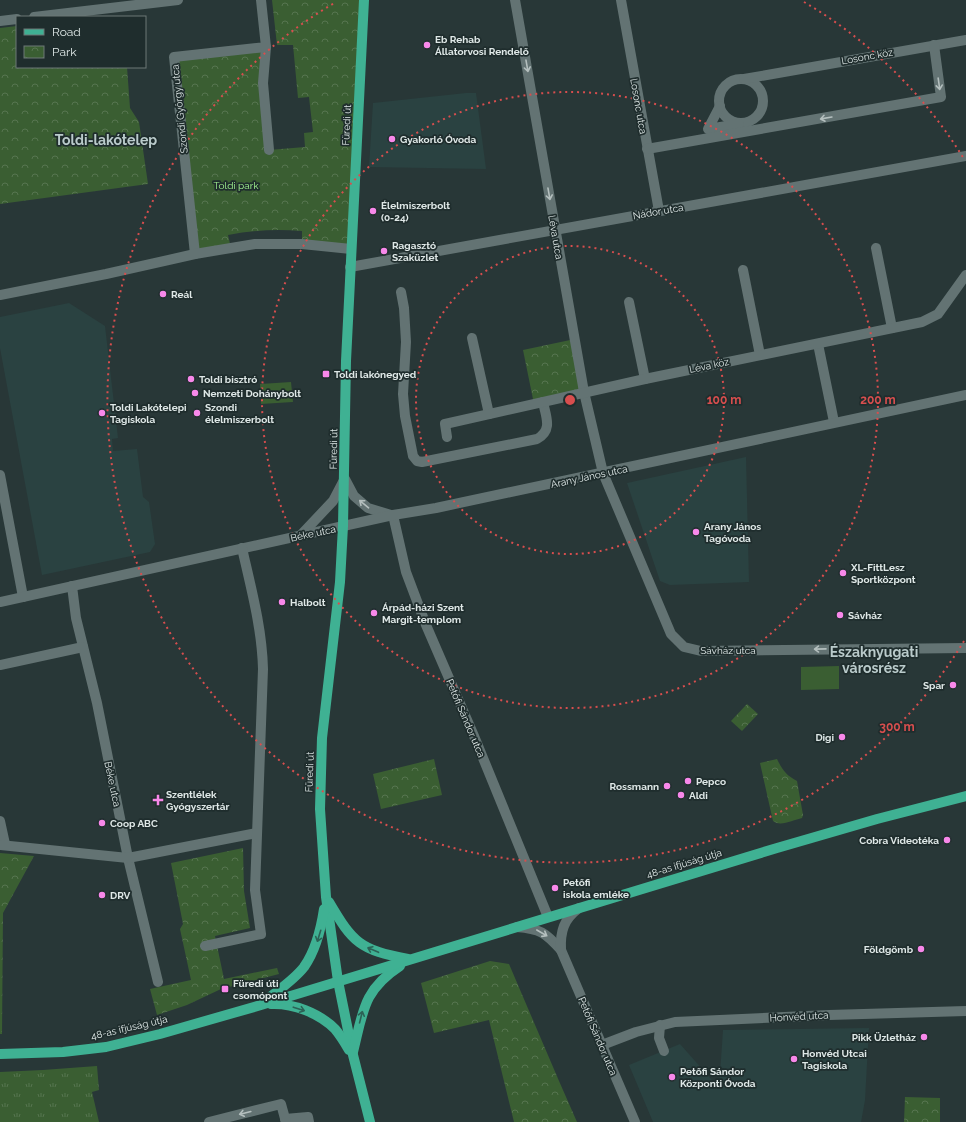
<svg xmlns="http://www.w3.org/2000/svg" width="966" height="1122" viewBox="0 0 966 1122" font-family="Raleway,sans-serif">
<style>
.built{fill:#2a4241}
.grass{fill:url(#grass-tufts)}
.park{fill:url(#park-crowns)}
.garden{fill:#3a5e32}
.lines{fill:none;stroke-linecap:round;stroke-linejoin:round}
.minor{stroke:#637373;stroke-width:10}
.major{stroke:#3fb193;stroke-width:10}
.oneway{stroke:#b4bfbe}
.oneway2{stroke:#2c6256}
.ring{fill:none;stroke:#d84e4e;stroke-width:2;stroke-dasharray:2 4}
.poi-dot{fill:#f888ea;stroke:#1f2d2d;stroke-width:1.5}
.labels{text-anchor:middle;stroke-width:3.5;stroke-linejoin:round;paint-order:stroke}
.poi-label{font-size:10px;font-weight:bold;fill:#dfe8e7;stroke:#1f2d2d;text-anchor:start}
.street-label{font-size:10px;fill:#dfe8e7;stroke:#1f2d2d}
.park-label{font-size:10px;fill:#a2f490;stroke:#1f2d2d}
.district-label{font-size:14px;font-weight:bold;fill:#bacbcb;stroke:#1f2d2d}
.centre{fill:#d84e4e;stroke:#1f2d2d;stroke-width:2}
.ring-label{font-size:12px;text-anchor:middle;font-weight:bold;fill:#d84e4e;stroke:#1f2d2d;stroke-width:3.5;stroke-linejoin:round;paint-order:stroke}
</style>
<defs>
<pattern id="grass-tufts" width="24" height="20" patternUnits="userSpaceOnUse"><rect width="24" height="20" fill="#3a5e32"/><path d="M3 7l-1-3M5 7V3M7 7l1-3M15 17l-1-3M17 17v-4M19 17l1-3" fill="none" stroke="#567550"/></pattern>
<pattern id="park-crowns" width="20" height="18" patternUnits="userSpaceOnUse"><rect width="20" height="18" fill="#3a5e32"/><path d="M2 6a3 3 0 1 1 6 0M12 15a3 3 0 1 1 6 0" fill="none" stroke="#567550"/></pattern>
</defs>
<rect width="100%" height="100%" fill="#283737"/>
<g class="built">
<polygon points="466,93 476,93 486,169 369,167 373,103"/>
<polygon points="69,303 105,326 118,438 112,439 113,451 137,449 143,497 149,502 155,544 150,552 42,575 0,348 0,317"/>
<polygon points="746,457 749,582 670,585 660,581 627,483"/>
<polygon points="869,1028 865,1100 861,1122 653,1122 629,1065 680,1044 719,1088 723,1030"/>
</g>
<polygon class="grass" points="97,1066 99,1090 92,1092 99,1122 0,1122 0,1072 43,1070"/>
<g class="park">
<path d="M272 0H364L351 249 302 244V231C277 229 253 230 228 235L231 248 195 254 174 57 266 47 269 150 305 147 304 133 313 132 309 97 298 98 293 45H277Z"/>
<polygon points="17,26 17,67 127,67 130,108 139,122 148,184 0,204 0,28"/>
<polygon points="575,339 584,392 534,404 523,350"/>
<polygon points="747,704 758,714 742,731 731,721"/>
<polygon points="434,759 442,795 381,809 373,774"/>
<path d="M777 759C783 771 786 775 797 781L803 815 802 818C793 820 780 827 773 821L760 763Z"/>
<polygon points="243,848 244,891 250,928 215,936 224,979 277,968 279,974 221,989 187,1005 157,1015 150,989 191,980 180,929 183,924 171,863"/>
<polygon points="0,853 34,856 3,913 2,1034 0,1034"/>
<polygon points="490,961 509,964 559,1081 577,1122 514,1122 489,1020 434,1033 421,983"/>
<polygon points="905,1097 940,1098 940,1122 904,1122"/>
</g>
<g class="garden">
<polygon points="291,382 293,402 261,404 260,384"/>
<polygon points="839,666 839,689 801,690 801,667"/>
</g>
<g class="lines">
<g class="minor">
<polyline points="515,0 584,392 603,473 671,634 684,647 701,651 966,648"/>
<polyline points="621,0 659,211"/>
<polyline points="34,17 178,0"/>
<polyline points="0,21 17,19"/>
<polyline points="266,47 263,83 269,150"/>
<circle cx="741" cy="101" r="22"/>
<polyline points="744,79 966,40"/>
<polyline points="720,106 708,129 739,124"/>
<polyline points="647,149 941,97 934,45"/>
<polyline points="876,248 892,328"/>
<polyline points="195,254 174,57 266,47 261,0"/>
<polyline points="350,267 966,156"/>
<polyline points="743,270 760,355"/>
<path d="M401 292 404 308 406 342 403 394 405 416 413 456 417 461 422 462 537 439C553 430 546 417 543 402"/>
<polyline points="0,295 106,274 195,254 255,244 302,244 351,249"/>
<polyline points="629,302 645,379"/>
<polyline points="472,338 489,414"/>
<polyline points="818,344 834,422"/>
<polyline points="447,437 445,424 645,379 922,322 938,314 966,275"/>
<polyline points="0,475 23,597"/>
<polyline points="345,479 354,496 368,508 391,515"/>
<polyline points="393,515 406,572 426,625 474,736 548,917"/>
<polyline points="300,536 333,501 344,480"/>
<polyline points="72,586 76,618 97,703 128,858 158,982"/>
<polyline points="0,602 393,515 436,508 966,395"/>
<polyline points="0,665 83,647"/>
<polyline points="0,821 5,844"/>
<polyline points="0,845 128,858 257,833"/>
<path d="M517 927C540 929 545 932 561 950L635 1122"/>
<path d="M205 946 261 934 255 890 263 669C262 628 251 588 242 548"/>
<path d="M561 950C560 931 564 919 579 908"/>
<polyline points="660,1025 659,1038 664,1051"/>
<polyline points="602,1045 636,1032 675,1022 829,1015 966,1011"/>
<polyline points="285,1119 308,1117 309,1122"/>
<polyline points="209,1122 281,1104 286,1122"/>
</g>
<g class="major">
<polyline points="364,0 346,361 343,526 340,582 322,738 320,809 326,897 338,981 353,1055 370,1122"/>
<path d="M329 902C353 943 360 950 408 959"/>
<path d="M265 1001C277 991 294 980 304 967 316 950 321 929 324 909"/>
<path d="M271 1004C293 1003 319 1013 335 1029 340 1035 345 1043 349 1050"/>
<path d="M353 1052C363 1012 363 990 400 966"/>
<polyline points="0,1054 63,1052 106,1047 160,1034 261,1005 777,848 877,819 966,796"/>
</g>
</g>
<defs><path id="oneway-shaft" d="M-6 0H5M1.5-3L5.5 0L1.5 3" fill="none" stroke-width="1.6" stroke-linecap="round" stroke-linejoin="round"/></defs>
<g class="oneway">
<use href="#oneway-shaft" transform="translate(527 66) rotate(80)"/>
<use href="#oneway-shaft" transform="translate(939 84) rotate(82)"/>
<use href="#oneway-shaft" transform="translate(826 118) rotate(170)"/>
<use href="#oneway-shaft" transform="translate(549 194) rotate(80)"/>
<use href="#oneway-shaft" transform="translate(364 504) rotate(-140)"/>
<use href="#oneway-shaft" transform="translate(820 649) rotate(179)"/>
<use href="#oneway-shaft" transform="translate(542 933) rotate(30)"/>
<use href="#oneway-shaft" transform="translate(245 1113) rotate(166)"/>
</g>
<g class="oneway2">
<use href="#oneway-shaft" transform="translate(319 936) rotate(107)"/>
<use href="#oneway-shaft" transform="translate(373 950) rotate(-157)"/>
<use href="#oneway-shaft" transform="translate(299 1009) rotate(18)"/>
<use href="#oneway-shaft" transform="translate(361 1017) rotate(-76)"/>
</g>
<g class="ring">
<circle cx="570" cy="400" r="154"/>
<circle cx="570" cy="400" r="308"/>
<path d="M964 641A462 462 0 1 1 336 2M804 2A462 462 0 0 1 964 159"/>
</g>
<g class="poi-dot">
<circle cx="427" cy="45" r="4"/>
<circle cx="392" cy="139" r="4"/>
<circle cx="373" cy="211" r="4"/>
<circle cx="384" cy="251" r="4"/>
<circle cx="163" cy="294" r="4"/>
<rect x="322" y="370" width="8" height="8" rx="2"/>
<circle cx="191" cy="379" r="4"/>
<circle cx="195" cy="393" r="4"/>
<circle cx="102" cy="413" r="4"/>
<circle cx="197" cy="413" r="4"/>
<circle cx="696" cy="532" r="4"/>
<circle cx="843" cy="573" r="4"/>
<circle cx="282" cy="602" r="4"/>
<circle cx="374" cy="613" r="4"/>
<circle cx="840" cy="615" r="4"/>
<circle cx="953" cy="685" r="4"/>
<circle cx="842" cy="737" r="4"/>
<circle cx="688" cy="781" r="4"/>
<circle cx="667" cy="786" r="4"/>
<circle cx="681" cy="795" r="4"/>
<path d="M156 794h4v4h4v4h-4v4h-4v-4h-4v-4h4z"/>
<circle cx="102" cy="823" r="4"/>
<circle cx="947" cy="840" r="4"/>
<circle cx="555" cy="888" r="4"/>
<circle cx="102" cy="895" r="4"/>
<circle cx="921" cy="949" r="4"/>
<rect x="221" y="985" width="8" height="8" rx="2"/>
<circle cx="924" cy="1037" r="4"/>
<circle cx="794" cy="1059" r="4"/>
<circle cx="672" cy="1077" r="4"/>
</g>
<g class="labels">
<g class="poi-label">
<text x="435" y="43">Eb Rehab<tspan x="435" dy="12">Állatorvosi Rendelő</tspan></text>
<text x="400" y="143">Gyakorló Óvoda</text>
<text x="381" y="209">Élelmiszerbolt<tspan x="381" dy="12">(0-24)</tspan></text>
<text x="392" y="249">Ragasztó<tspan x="392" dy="12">Szaküzlet</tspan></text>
<text x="171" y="298">Reál</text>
<text x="334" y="378">Toldi lakónegyed</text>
<text x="199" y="383">Toldi bisztró</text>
<text x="203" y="397">Nemzeti Dohánybolt</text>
<text x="110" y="411">Toldi Lakótelepi<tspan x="110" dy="12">Tagiskola</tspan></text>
<text x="205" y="411">Szondi<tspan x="205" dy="12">élelmiszerbolt</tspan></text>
<text x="704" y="530">Arany János<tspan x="704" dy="12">Tagóvoda</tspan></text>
<text x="851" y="571">XL-FittLesz<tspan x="851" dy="12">Sportközpont</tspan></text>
<text x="290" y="606">Halbolt</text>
<text x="382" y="611">Árpád-házi Szent<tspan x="382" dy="12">Margit-templom</tspan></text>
<text x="848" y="619">Sávház</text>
<text x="945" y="689" text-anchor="end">Spar</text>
<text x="834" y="741" text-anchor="end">Digi</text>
<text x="696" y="785">Pepco</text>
<text x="659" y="790" text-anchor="end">Rossmann</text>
<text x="166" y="798">Szentlélek<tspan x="166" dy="12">Gyógyszertár</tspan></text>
<text x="689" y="799">Aldi</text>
<text x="110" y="827">Coop ABC</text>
<text x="939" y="844" text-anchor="end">Cobra Videotéka</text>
<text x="563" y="886">Petőfi<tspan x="563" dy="12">iskola emléke</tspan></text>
<text x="110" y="899">DRV</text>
<text x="913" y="953" text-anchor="end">Földgömb</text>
<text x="233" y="987">Füredi úti<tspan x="233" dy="12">csomópont</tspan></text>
<text x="916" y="1041" text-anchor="end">Pikk Üzletház</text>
<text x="802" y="1057">Honvéd Utcai<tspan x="802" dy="12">Tagiskola</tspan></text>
<text x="680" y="1075">Petőfi Sándor<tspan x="680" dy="12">Központi Óvoda</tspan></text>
</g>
<g class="street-label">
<text transform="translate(867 56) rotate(-10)" y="4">Losonc köz</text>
<text transform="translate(639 106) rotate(80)" y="4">Losonc utca</text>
<text transform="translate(179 109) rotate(-96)" y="4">Szondi György utca</text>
<text transform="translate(346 125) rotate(-87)" y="4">Füredi út</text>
<text transform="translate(658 211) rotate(-10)" y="4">Nádor utca</text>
<text transform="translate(556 237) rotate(80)" y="4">Léva utca</text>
<text transform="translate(709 365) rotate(-12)" y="4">Léva köz</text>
<text transform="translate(333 449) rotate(-89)" y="4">Füredi út</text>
<text transform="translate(589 476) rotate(-12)" y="4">Arany János utca</text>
<text transform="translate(313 533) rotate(-12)" y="4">Béke utca</text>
<text x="728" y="654">Sávház utca</text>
<text transform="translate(466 718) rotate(67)" y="4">Petőfi Sándor utca</text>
<text transform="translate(309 772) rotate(-88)" y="4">Füredi út</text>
<text transform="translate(113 784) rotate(78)" y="4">Béke utca</text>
<text transform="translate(684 863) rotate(-17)" y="4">48-as ifjúság útja</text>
<text transform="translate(799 1016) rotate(-3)" y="4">Honvéd utca</text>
<text transform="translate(129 1027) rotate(-13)" y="4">48-as ifjúság útja</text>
<text transform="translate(598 1036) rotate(67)" y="4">Petőfi Sándor utca</text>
</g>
<g class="park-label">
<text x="236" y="189">Toldi park</text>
</g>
<g class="district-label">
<text x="106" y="145">Toldi-lakótelep</text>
<text x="874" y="657">Északnyugati<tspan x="874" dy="16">városrész</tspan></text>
</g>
</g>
<circle cx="570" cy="400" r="6" class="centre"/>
<g class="ring-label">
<text x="724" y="404">100 m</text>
<text x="878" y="404">200 m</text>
<text x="897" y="731">300 m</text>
</g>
<rect x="16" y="16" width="130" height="52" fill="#1f2d2d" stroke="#6c7877"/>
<rect x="24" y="29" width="20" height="6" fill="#3fb193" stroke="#6c7877"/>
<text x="52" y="36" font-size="12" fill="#dfe8e7">Road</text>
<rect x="24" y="46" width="20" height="12" fill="url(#park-crowns)" stroke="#6c7877"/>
<text x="52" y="56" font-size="12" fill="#dfe8e7">Park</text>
</svg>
